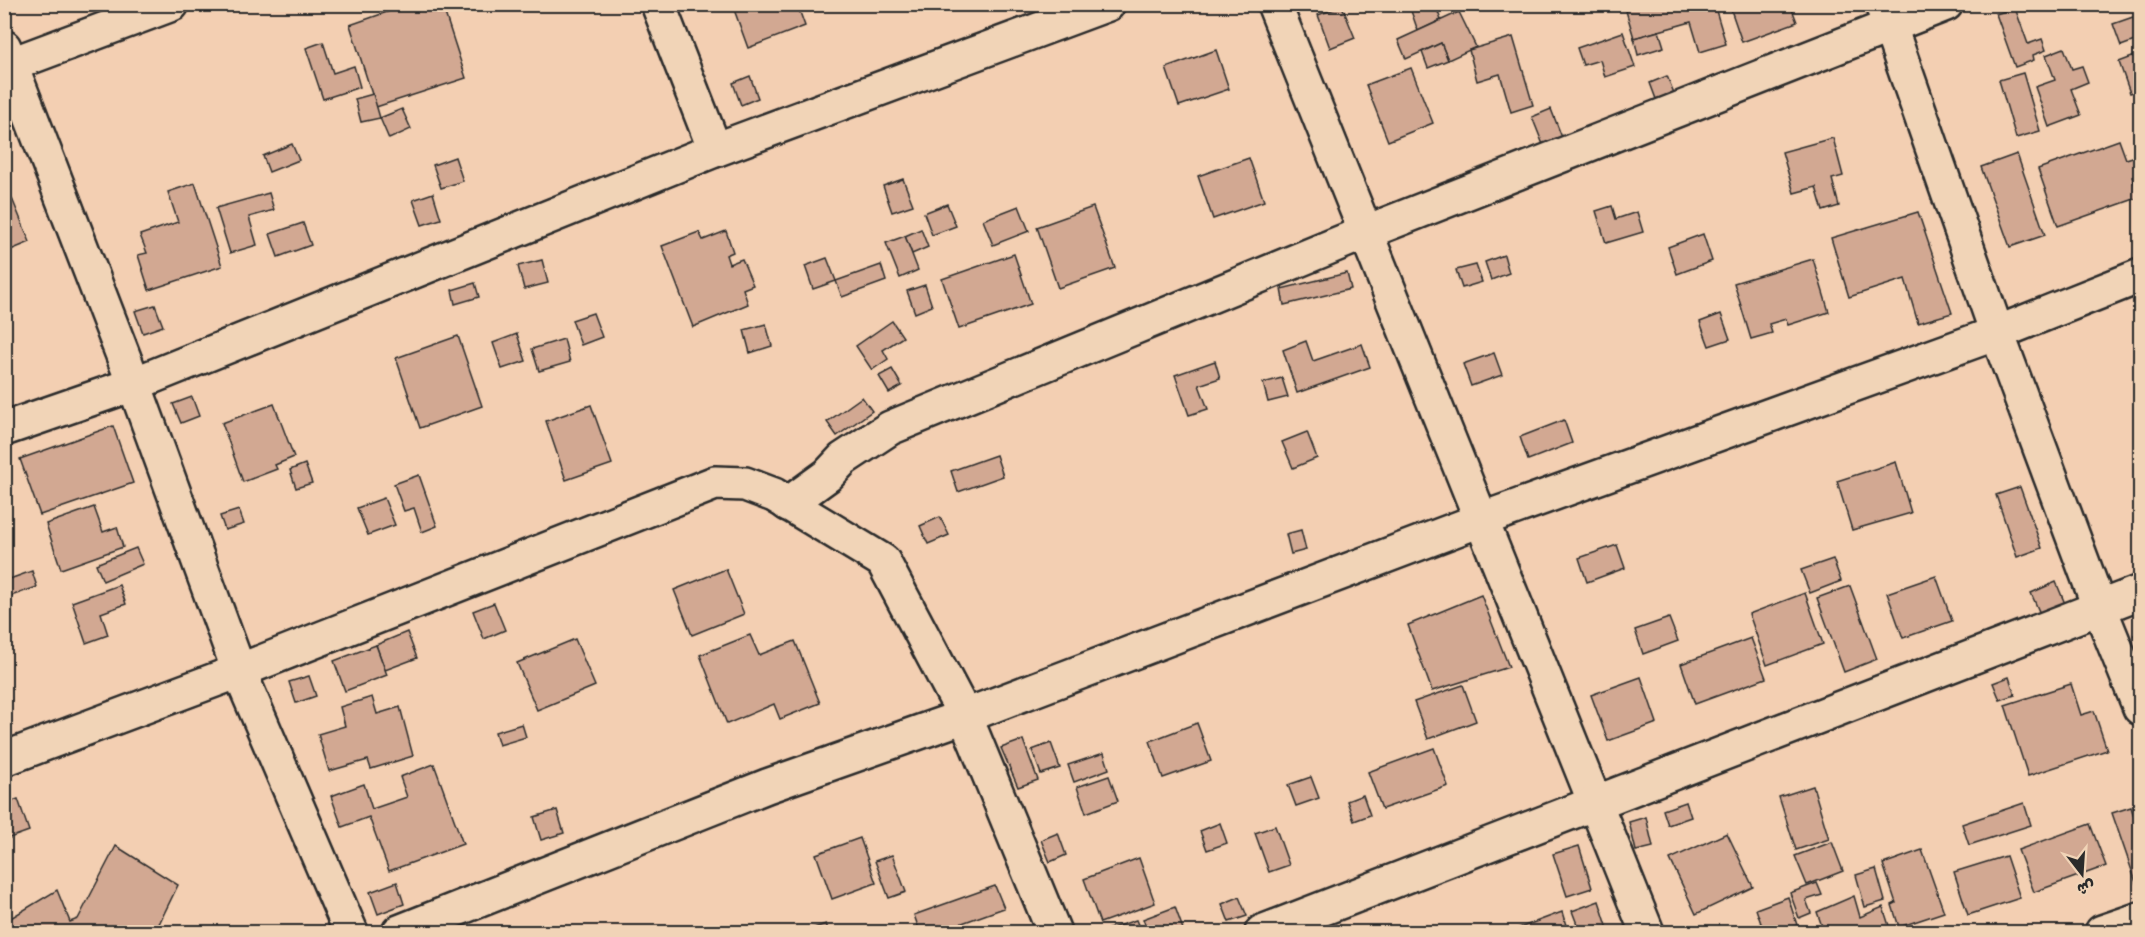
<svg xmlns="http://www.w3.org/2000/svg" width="2145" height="937" viewBox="0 0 2145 937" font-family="'Playpen Sans','Playpen Sans Arabic',sans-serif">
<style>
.building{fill:#d2a892;stroke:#2b2b2b;stroke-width:1.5}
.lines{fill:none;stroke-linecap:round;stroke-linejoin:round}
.minor-casing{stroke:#2b2b2b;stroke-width:38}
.minor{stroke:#f1d4b7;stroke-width:33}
</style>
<rect width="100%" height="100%" fill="#f3cfb2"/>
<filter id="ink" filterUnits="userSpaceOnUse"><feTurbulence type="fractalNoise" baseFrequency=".0167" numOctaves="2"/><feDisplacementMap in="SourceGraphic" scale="12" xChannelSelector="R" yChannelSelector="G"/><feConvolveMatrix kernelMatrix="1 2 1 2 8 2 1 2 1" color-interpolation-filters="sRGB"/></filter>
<g filter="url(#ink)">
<g class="building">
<polygon points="410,4 442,4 466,78 376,107 350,25"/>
<polygon points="732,4 797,4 805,26 748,48"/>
<polygon points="1420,4 1435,4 1441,20 1418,31 1410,8"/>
<polygon points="1457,4 1476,4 1459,12"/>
<polygon points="1624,4 1714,4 1726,44 1700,52 1691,22 1634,38"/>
<polygon points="1729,4 1790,4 1797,22 1742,42"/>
<polygon points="1342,6 1355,38 1330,48 1318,15"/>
<polygon points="2015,8 2028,44 2042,39 2046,50 2033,55 2034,60 2015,67 1996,14"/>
<polygon points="1459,12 1476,47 1448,60 1441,43 1406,59 1398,40"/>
<polygon points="2133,17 2140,39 2121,46 2113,24"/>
<polygon points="1659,31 1664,47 1638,55 1634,38"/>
<polygon points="1623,32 1635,67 1605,77 1600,60 1583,65 1577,48"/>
<polygon points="1513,37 1533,105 1511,112 1500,74 1477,81 1469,50"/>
<polygon points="323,42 333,73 354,66 360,87 323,99 306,48"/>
<polygon points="1441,43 1448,60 1428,68 1422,52"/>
<polygon points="2064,48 2072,69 2082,66 2088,82 2071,89 2081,115 2049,127 2035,87 2055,80 2046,55"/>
<polygon points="1216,50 1229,89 1179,106 1166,68"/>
<polygon points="2140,54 2140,90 2130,93 2119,62"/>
<polygon points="1411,68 1433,123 1388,141 1366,85"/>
<polygon points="2023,73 2040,131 2016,138 1999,80"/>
<polygon points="750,76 758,98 741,105 733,83"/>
<polygon points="1667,76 1674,93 1656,99 1650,83"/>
<polygon points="373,94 380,118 361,122 355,99"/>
<polygon points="402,109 411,129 389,139 380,118"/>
<polygon points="1551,109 1563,140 1544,147 1532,117"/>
<polygon points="1833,138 1843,176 1832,179 1839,206 1823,211 1816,187 1794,193 1782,152"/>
<polygon points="2119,140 2126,159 2139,155 2140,174 2132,177 2140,197 2058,226 2038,169"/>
<polygon points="292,144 299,160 269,172 263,156"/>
<polygon points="2017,154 2045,235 2010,247 1981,167"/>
<polygon points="455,157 463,181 441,188 433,165"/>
<polygon points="1249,158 1264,201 1213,219 1198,176"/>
<polygon points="903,179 913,205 892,212 883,186"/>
<polygon points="195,183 222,266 149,290 138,255 147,253 140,235 178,222 168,192"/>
<polygon points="8,189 30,242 6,252 4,191"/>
<polygon points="269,193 274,210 249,217 257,245 230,253 216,208"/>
<polygon points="433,193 441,219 422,225 413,200"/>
<polygon points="947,204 956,226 932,235 924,213"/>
<polygon points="1019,206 1029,231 993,245 983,220"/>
<polygon points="1612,206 1616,219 1637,212 1643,232 1606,243 1596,211"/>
<polygon points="1093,207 1115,268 1058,288 1037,227"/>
<polygon points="1918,212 1952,313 1918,323 1905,279 1849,297 1831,238"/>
<polygon points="303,223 311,245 278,257 270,234"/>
<polygon points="921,229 928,247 912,254 905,236"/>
<polygon points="726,231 733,252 726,255 729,264 742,259 753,285 743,289 748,304 693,327 662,246 699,232 703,240"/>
<polygon points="1703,234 1712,261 1677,274 1668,247"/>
<polygon points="905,236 918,270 900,278 886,243"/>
<polygon points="1014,254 1031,304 959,329 942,279"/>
<polygon points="1504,255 1509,273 1491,280 1485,262"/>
<polygon points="827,258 836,281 813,289 805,266"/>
<polygon points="1813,259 1829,312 1788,325 1786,319 1769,324 1772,333 1751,339 1734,283"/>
<polygon points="542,260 548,283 524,289 518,266"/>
<polygon points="881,265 886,281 842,297 836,281"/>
<polygon points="1476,265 1482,282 1462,288 1456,270"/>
<polygon points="1347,273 1351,289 1284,305 1281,289"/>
<polygon points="475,283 479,297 455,304 452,290"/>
<polygon points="925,285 932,306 915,313 907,291"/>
<polygon points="155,305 163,326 143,333 135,311"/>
<polygon points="593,313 602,337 581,345 572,320"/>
<polygon points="1721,314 1730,339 1709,346 1700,322"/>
<polygon points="892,321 903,337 883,350 888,359 872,370 856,346"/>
<polygon points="766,324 772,346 750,353 744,330"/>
<polygon points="517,334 526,361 502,369 493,343"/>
<polygon points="458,336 482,406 420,428 396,358"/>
<polygon points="564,339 570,362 539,371 532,349"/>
<polygon points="1306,341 1313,361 1362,344 1370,367 1297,393 1283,350"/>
<polygon points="1494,353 1502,375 1471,386 1463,364"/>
<polygon points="1215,361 1220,378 1199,385 1208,409 1189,415 1175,375"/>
<polygon points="892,369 902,386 889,393 879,376"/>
<polygon points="1282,378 1288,397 1268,402 1263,383"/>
<polygon points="192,397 199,416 181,423 173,404"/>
<polygon points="862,397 872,411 837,436 827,422"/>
<polygon points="274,404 294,457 275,465 277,469 243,482 222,423"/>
<polygon points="591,405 612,464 566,480 546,421"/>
<polygon points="1564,420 1572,443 1528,460 1520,437"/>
<polygon points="113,426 133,483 40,515 20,459"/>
<polygon points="1307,432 1317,458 1293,468 1282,442"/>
<polygon points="996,455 1003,476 958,492 951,471"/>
<polygon points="1896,462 1911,513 1852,530 1837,481"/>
<polygon points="305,464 312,483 296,488 290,470"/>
<polygon points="419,475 437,526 422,532 414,508 404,511 394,484"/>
<polygon points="2020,487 2042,548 2017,557 1996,495"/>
<polygon points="384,498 395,525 368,535 357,508"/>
<polygon points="94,507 103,532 117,527 123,547 61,569 46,524"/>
<polygon points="239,510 244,524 225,530 220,516"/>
<polygon points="940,517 949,535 928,544 920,526"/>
<polygon points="1301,530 1306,550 1291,554 1286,534"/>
<polygon points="1617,545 1625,568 1587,582 1579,558"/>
<polygon points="136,548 143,564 103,581 96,564"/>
<polygon points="1833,559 1841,581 1810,593 1801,570"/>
<polygon points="726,569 744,614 692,635 674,590"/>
<polygon points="32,571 37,587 8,597 4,581"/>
<polygon points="1936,576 1952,621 1903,638 1887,593"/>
<polygon points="2056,582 2066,606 2041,616 2031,593"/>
<polygon points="119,585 126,604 101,613 108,635 86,643 72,602"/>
<polygon points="1850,586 1877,659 1844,672 1817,598"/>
<polygon points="1805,593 1823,644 1767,665 1749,614"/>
<polygon points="1481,595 1509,667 1432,691 1408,625"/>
<polygon points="494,603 505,630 484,639 473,611"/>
<polygon points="1669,618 1678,641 1643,654 1635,630"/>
<polygon points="407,632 417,658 385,670 376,645"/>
<polygon points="2140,633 2140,653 2134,635"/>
<polygon points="750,635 759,655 795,641 820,703 780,719 774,704 727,724 700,655"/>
<polygon points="1751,638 1766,678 1695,704 1681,664"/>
<polygon points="575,639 595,686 537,710 517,663"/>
<polygon points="376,645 387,675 345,691 334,661"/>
<polygon points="309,676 316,696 296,703 289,682"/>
<polygon points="1641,677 1657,723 1608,741 1591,695"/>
<polygon points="2009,677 2015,695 2000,700 1993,683"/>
<polygon points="2071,684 2081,715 2094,711 2107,750 2028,776 2005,705"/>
<polygon points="1463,685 1476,721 1428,739 1414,702"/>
<polygon points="372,697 377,714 400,707 413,756 371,769 368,760 329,771 318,734 345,726 340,707"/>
<polygon points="1197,723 1211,761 1163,778 1150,741"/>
<polygon points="522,724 526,737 499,745 495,732"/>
<polygon points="1023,740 1038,780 1018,787 1001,748"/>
<polygon points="1051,743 1060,768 1041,774 1032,750"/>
<polygon points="1434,748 1448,786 1382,809 1368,772"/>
<polygon points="1104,753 1109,769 1074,782 1068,765"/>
<polygon points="434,764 463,844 389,871 369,817 342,827 331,796 364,784 372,809 407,797 400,777"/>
<polygon points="1109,776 1118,801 1086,813 1077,787"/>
<polygon points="1311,777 1319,798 1296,806 1288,785"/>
<polygon points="1813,786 1829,839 1796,850 1779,797"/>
<polygon points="1363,795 1370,815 1354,821 1347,801"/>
<polygon points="18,799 29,831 4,840 4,804"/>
<polygon points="1686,802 1691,817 1668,825 1663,810"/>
<polygon points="2024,803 2031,825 1969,845 1962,824"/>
<polygon points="2131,807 2138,829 2140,828 2140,894 2112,813"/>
<polygon points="557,810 564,833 541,840 534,817"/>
<polygon points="1646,817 1653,847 1636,851 1629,822"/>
<polygon points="1220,823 1227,843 1207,850 1200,831"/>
<polygon points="2090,824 2106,866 2034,892 2018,850"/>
<polygon points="1275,826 1289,865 1269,872 1255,833"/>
<polygon points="1058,833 1066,855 1050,862 1041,840"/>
<polygon points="1727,833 1753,887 1696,914 1670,859"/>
<polygon points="860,838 876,883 832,899 816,854"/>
<polygon points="1832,842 1843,871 1807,885 1795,856"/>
<polygon points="116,846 178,885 155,932 4,932 4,922 57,890 70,922 78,919"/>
<polygon points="1579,846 1592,888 1567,896 1553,854"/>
<polygon points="1922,850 1944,912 1899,927 1892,905 1896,903 1883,864"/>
<polygon points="892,855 906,892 889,898 875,861"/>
<polygon points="2006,856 2020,898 1968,915 1954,872"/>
<polygon points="1139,858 1155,903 1100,923 1084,879"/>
<polygon points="1876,869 1885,901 1865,907 1856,875"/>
<polygon points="397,882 404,904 378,914 370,892"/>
<polygon points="1817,883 1822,895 1806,900 1811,913 1799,918 1790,893"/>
<polygon points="995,886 1004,908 937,932 920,932 914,915"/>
<polygon points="1854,896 1860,917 1883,907 1891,932 1824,932 1817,912"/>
<polygon points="1239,897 1247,916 1229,922 1222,904"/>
<polygon points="1788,897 1797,925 1776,932 1764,932 1756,909"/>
<polygon points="1599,901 1609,932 1580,932 1572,911"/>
<polygon points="1175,907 1184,932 1148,932 1143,919"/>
<polygon points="1562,912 1568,932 1515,932 1514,930"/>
<polygon points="1136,920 1141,932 1100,932"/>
<polygon points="826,924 829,932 802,932"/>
</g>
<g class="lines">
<g class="minor-casing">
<g id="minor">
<polyline points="658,4 715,150"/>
<polyline points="1274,4 1647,932"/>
<polyline points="1882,4 1997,333 2100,609 2140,708"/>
<polyline points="4,47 134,384 239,671 351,932"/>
<polyline points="4,67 172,4"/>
<polyline points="4,429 134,384 715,150 1108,4"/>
<polyline points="788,504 828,475 843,459 890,428 1364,233 1946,4"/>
<polyline points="4,759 239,671 715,483 745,484 774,495 883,561 965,716 1054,932"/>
<polyline points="399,932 767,786 965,716 1483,519 1997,333 2140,276"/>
<polyline points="1262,932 2140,592"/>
<polyline points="2102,932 2140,919"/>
</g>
</g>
<use href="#minor" class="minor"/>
</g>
</g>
<rect width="2145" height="937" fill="none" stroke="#f1d4b7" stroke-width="24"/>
<rect x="12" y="12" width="2121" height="913" fill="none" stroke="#2b2b2b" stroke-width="2" filter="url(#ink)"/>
<g transform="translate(2082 874) rotate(163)" stroke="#f1d4b7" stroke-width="4.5" paint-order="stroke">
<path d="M0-4.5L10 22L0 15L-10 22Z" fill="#2b2b2b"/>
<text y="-9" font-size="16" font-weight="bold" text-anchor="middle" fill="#2b2b2b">ش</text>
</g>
</svg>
